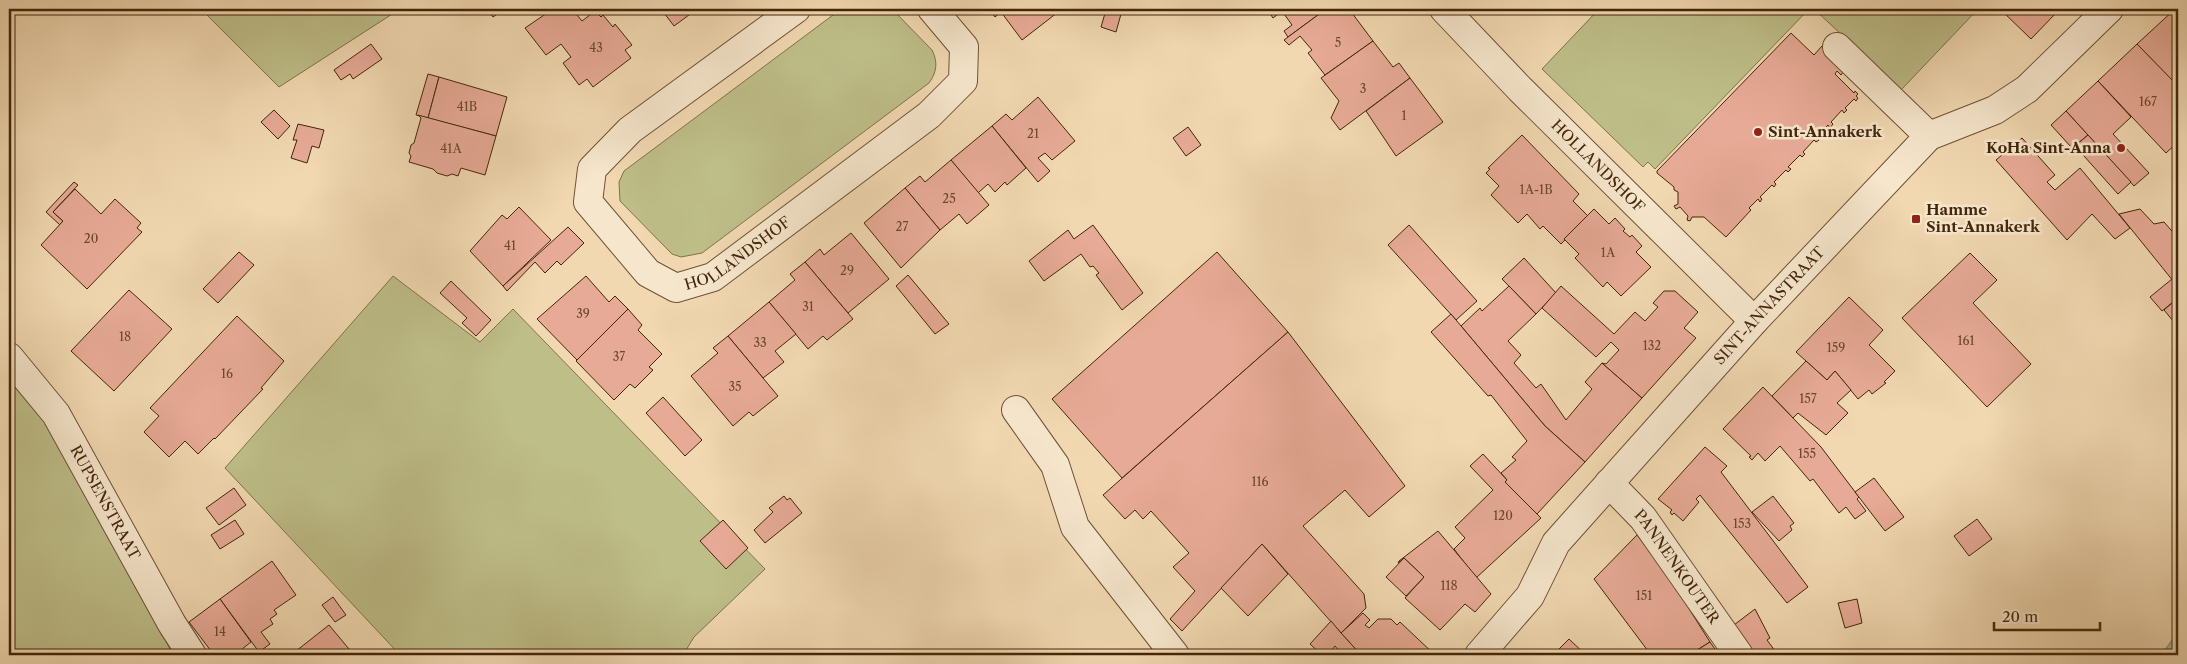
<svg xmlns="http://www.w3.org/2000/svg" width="2187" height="664" viewBox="0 0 2187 664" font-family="'Libre Caslon Text',serif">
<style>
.green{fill:#bebe89;stroke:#80724a}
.water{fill:#9bbaad;stroke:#787f6c}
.building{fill:#e7aa96;stroke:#43260a}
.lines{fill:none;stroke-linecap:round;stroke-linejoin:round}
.minor-casing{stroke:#6e5234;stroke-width:30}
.minor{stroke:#f6e6cc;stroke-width:28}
.poi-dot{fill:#8f2418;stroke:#f6e6cc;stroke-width:2}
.labels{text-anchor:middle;stroke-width:5;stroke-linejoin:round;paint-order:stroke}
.number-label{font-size:12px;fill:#6c472d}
.poi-label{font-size:15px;font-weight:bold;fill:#43260a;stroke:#f6e6cc;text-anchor:start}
.street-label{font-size:15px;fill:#43260a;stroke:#f6e6cc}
</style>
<rect width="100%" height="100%" fill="#f1d8b1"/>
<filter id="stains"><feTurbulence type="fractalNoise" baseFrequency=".004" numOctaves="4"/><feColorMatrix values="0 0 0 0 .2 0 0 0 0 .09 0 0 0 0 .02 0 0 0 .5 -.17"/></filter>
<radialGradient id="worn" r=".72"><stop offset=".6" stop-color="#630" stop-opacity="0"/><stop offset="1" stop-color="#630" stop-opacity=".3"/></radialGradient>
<g class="green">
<polygon points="201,9 400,9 279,87"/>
<path d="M841 9H892L932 50C938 62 937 72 929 83L702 253 681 257 672 254 620 201 619 182 624 171Z"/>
<polygon points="1599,9 1809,9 1655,169 1648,162 1643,167 1542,69"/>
<polygon points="1814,9 1978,9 1901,90"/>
<polygon points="393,276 480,342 513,309 765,569 694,637 683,655 400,655 225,468"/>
<polygon points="9,371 36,401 93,498 173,655 9,655"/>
</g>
<polygon class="water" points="2178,632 2178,655 2161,655"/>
<g class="building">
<polygon points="486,9 504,9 493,17"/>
<polygon points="553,9 572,9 582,21 595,11 601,17 603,15 613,27 615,24 632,45 625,50 631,58 593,87 587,79 579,85 563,63 571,57 561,44 546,55 525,28"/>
<polygon points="661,9 697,9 674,26"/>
<polygon points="989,9 1062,9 1022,40 1001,12 995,17"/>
<polygon points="1267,9 1326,9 1288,37 1284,31 1292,25 1282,11 1273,18"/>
<polygon points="1326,9 1349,9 1373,41 1325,75 1308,53 1312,50 1300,36 1289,45 1284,40"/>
<polygon points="2000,9 2051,9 2056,13 2031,39"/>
<polygon points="2175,9 2178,9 2178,87 2137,44"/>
<polygon points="1106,10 1121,14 1116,32 1101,27"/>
<polygon points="1791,33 1814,55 1822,46 1825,49 1823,51 1837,65 1843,65 1840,69 1843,72 1841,75 1837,71 1835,74 1854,93 1855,91 1858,94 1856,96 1858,98 1856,101 1854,99 1845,108 1847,110 1844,113 1842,110 1831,122 1833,124 1830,128 1828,125 1817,137 1819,140 1816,142 1814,140 1803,152 1805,154 1802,157 1800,155 1788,167 1791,169 1788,172 1786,170 1774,182 1776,184 1774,187 1772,185 1760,197 1762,199 1760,202 1758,199 1749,208 1751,210 1726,237 1704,217 1692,217 1690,221 1687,220 1688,216 1680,207 1676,209 1674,206 1678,204 1678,192 1674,190 1674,187 1657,173 1657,171"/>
<polygon points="1373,41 1393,67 1399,63 1410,78 1340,130 1331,118 1339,101 1321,78"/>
<polygon points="371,44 382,59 353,79 350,74 341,80 334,70"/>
<polygon points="2137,44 2178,86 2178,142 2166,153 2098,81"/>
<polygon points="428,74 439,77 428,118 416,115"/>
<polygon points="439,77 507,97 496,136 428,118"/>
<polygon points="1410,78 1443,122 1396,156 1366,111"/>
<polygon points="2098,81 2131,117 2113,134 2149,173 2134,186 2066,111"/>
<polygon points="1038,97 1075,141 1052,160 1045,153 1038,158 1050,171 1038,182 992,126 1006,114 1012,120"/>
<polygon points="274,110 290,126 278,139 261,122"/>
<polygon points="2066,111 2088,135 2072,148 2051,125"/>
<polygon points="418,115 496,136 485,175 461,168 458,176 452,174 447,176 437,173 433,169 409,162 411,156 409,153 411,145 414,143 421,118"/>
<polygon points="298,124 324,130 319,148 312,146 307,163 291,158 297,140 293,140"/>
<polygon points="992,126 1026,168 1007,185 1005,182 995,192 988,184 978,193 951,160"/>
<polygon points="1188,127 1201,145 1186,156 1173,138"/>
<polygon points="1522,135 1579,194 1573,201 1588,216 1561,244 1543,226 1540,229 1527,214 1518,223 1491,195 1499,186 1486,173 1490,169 1488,168"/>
<polygon points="2088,135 2131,182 2118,194 2075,146"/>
<polygon points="2022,138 2055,175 2047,182 2055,190 2080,168 2130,228 2115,239 2092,214 2067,240 1996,160"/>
<polygon points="951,160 989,205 967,224 959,214 940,230 905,188 920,176 925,182"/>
<polygon points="74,182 78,185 53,212 63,221 60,225 46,212"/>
<polygon points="905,188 940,230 901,268 864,223"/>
<polygon points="75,189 101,214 115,199 141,223 137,228 142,232 87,289 41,245 63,221 53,212"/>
<polygon points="519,207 551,240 503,286 470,251 502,215 507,219"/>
<polygon points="1594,209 1609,224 1615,218 1625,229 1623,231 1630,237 1632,235 1642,246 1636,252 1651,267 1621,296 1607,282 1603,287 1575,258 1579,254 1564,239"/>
<polygon points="2140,209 2154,224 2164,222 2178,238 2175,249 2178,253 2178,287 2119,214"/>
<polygon points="1093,225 1143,293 1122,310 1096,275 1099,273 1093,266 1090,267 1081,254 1044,281 1029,261 1068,230 1074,239"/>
<polygon points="1409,225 1477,301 1456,320 1388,245"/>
<polygon points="568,227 584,243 561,265 557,261 545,273 535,262 507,291 503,286"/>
<polygon points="851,233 889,279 848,313 805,262 820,249 824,255"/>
<polygon points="239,252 254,265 218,303 203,289"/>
<polygon points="1217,252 1288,332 1122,478 1052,399"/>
<polygon points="1970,253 1997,280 1973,303 2031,364 1987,407 1902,318"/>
<polygon points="1524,258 1556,293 1536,314 1502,279"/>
<polygon points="805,262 853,319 827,340 823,336 808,349 769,302 795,280 790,274"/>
<polygon points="908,275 949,324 935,334 896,286"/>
<polygon points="586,276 609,302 615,296 628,309 577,360 537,319"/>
<polygon points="2172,279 2178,287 2178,298 2162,311 2150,297"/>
<polygon points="451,281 491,320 476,336 462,323 467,318 440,293"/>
<polygon points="1509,286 1536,314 1508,341 1521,355 1514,363 1536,388 1541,384 1566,420 1592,389 1585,382 1602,363 1642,398 1585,462 1545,426 1461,326 1480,308 1482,311"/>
<polygon points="1561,286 1614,334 1635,312 1645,321 1658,307 1653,303 1664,291 1675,291 1698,312 1684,328 1696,338 1642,398 1602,363 1606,364 1619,350 1611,342 1596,357 1542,308"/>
<polygon points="129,290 172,329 114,391 71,351"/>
<polygon points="1849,297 1883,330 1869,345 1895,371 1884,382 1886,383 1872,394 1869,390 1858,399 1835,371 1827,380 1796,352"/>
<polygon points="2178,298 2178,327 2164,310"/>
<polygon points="769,302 796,334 775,351 784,362 763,378 728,336"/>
<polygon points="628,309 642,325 638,330 662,354 649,367 653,370 635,388 630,384 614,400 576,361"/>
<polygon points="1451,314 1545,426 1585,462 1537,514 1505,482 1507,480 1501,473 1516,460 1512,457 1527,441 1491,395 1488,396 1431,332"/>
<polygon points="237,316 284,361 261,388 263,389 215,439 214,438 198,454 185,441 169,457 144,432 159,416 150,408"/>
<polygon points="1288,332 1405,486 1369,517 1345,490 1303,526 1364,594 1366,608 1341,633 1262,544 1182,631 1170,619 1195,591 1173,567 1189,553 1151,511 1143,519 1135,510 1125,519 1103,495"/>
<polygon points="728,336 778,396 753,416 749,412 733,426 691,376 718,353 713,348"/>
<polygon points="1806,361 1827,380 1835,371 1851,390 1837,403 1848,413 1826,435 1798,413 1793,418 1772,396"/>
<polygon points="1763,387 1821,447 1859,497 1857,499 1866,511 1855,519 1846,507 1839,513 1813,479 1810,481 1780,446 1765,461 1758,453 1752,460 1749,457 1751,456 1723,429"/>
<polygon points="663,397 702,440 685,456 646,413"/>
<polygon points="1705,447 1727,466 1721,472 1808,587 1787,603 1700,495 1696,499 1699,502 1683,521 1674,513 1672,515 1670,512 1672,510 1658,499"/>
<polygon points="1483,454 1507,480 1505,482 1541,518 1476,578 1454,549 1465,538 1455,527 1493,490 1470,466"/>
<polygon points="1874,478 1904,517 1885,531 1855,492"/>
<polygon points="234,488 246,505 219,525 206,508"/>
<polygon points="784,496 787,500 790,498 802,513 765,543 754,530 773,512 769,508"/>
<polygon points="1773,496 1794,523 1790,526 1792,530 1779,541 1752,512"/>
<polygon points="1977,519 1992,539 1969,556 1954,536"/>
<polygon points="235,520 244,534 220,549 211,535"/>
<polygon points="723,520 748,548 726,569 700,541"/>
<polygon points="1438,531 1491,594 1475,612 1465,604 1440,630 1405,598 1424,577 1404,558 1398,563 1399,561"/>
<polygon points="1637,535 1682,595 1681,596 1710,642 1689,655 1651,655 1594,579"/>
<polygon points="1262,544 1288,574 1248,616 1221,588"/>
<polygon points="1404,558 1424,577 1406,596 1386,577"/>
<polygon points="272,561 296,595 274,610 277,614 270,619 273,624 261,632 270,644 259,652 220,599"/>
<polygon points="333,597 346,615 335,622 322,605"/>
<polygon points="220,599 251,642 237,653 239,655 204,655 211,651 189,622"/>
<polygon points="1857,599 1862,623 1845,628 1838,603"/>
<polygon points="1755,609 1770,638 1767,640 1778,655 1755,655 1734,625"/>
<polygon points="1363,613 1370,620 1365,625 1369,628 1378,619 1391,619 1397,625 1400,622 1435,655 1361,655 1341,633"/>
<polygon points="1331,621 1341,633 1361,655 1342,655 1335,646 1328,655 1322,655 1310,644"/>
<polygon points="329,625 354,655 291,655"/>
<polygon points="1569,639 1586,655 1553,655"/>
<polygon points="1710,642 1719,655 1689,655"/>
</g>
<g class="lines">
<g class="minor-casing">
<g id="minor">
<path id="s1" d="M796 9 630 130 592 169 588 202 648 273 676 288 713 277 929 115 963 81 964 47 932 9"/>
<path id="s2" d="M1444 9 1520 89 1754 321"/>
<polyline points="1837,47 1929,136"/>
<path id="s3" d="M9 357 56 414 172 624 192 655"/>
<polyline points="1016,410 1055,465 1075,527 1175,655"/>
<path id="s4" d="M1609 483 1643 518 1739 655"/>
<path id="s5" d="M1479 655 1530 596 1556 543 1754 321 1929 136 1995 110 2027 89 2109 9"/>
</g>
</g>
<use href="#minor" class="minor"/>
</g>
<g class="poi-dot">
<circle cx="1758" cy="132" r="5"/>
<circle cx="2121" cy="148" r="5"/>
<rect x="1911" y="214" width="10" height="10" rx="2.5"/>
</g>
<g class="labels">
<g class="number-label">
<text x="1338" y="47">5</text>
<text x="596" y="52">43</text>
<text x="1363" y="93">3</text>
<text x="2148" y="106">167</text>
<text x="467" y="111">41B</text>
<text x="1404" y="120">1</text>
<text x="1033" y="138">21</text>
<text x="451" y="153">41A</text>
<text x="1536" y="194">1A-1B</text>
<text x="949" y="203">25</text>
<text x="902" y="231">27</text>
<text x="91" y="243">20</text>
<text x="510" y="250">41</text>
<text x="1608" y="257">1A</text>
<text x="847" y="275">29</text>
<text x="808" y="311">31</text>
<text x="583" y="318">39</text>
<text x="125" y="341">18</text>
<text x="1966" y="345">161</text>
<text x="760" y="347">33</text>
<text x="1652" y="350">132</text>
<text x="1836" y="352">159</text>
<text x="619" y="361">37</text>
<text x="227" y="378">16</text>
<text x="735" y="391">35</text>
<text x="1808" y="403">157</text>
<text x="1807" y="458">155</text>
<text x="1260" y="486">116</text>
<text x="1503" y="520">120</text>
<text x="1742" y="528">153</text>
<text x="1449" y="590">118</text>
<text x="1644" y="600">151</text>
<text x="220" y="636">14</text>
</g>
<g class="poi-label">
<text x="1768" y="137">Sint-Annakerk</text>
<text x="2111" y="153" text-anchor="end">KoHa Sint-Anna</text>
<text x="1926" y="215">Hamme<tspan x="1926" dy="17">Sint-Annakerk</tspan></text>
</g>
<g class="street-label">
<text dy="5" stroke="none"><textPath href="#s2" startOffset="220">HOLLANDSHOF</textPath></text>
<text dy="5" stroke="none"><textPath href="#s1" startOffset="489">HOLLANDSHOF</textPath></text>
<text dy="5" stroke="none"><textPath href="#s5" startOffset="456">SINT-ANNASTRAAT</textPath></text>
<text dy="5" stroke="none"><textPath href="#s3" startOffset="175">RUPSENSTRAAT</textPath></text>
<text dy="5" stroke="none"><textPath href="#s4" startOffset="108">PANNENKOUTER</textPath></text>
</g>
</g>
<rect width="2187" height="664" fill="none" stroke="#f1d8b1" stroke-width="30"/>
<rect x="10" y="10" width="2167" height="644" fill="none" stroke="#43260a" stroke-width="2.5"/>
<rect x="15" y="15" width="2157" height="634" fill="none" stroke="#43260a"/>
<path d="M1994 622v8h106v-8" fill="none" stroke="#43260a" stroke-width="2.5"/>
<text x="2002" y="622" font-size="15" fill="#43260a" stroke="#f6e6cc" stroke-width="4" paint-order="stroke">20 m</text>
<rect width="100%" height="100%" filter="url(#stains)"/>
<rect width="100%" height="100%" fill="url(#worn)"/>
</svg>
